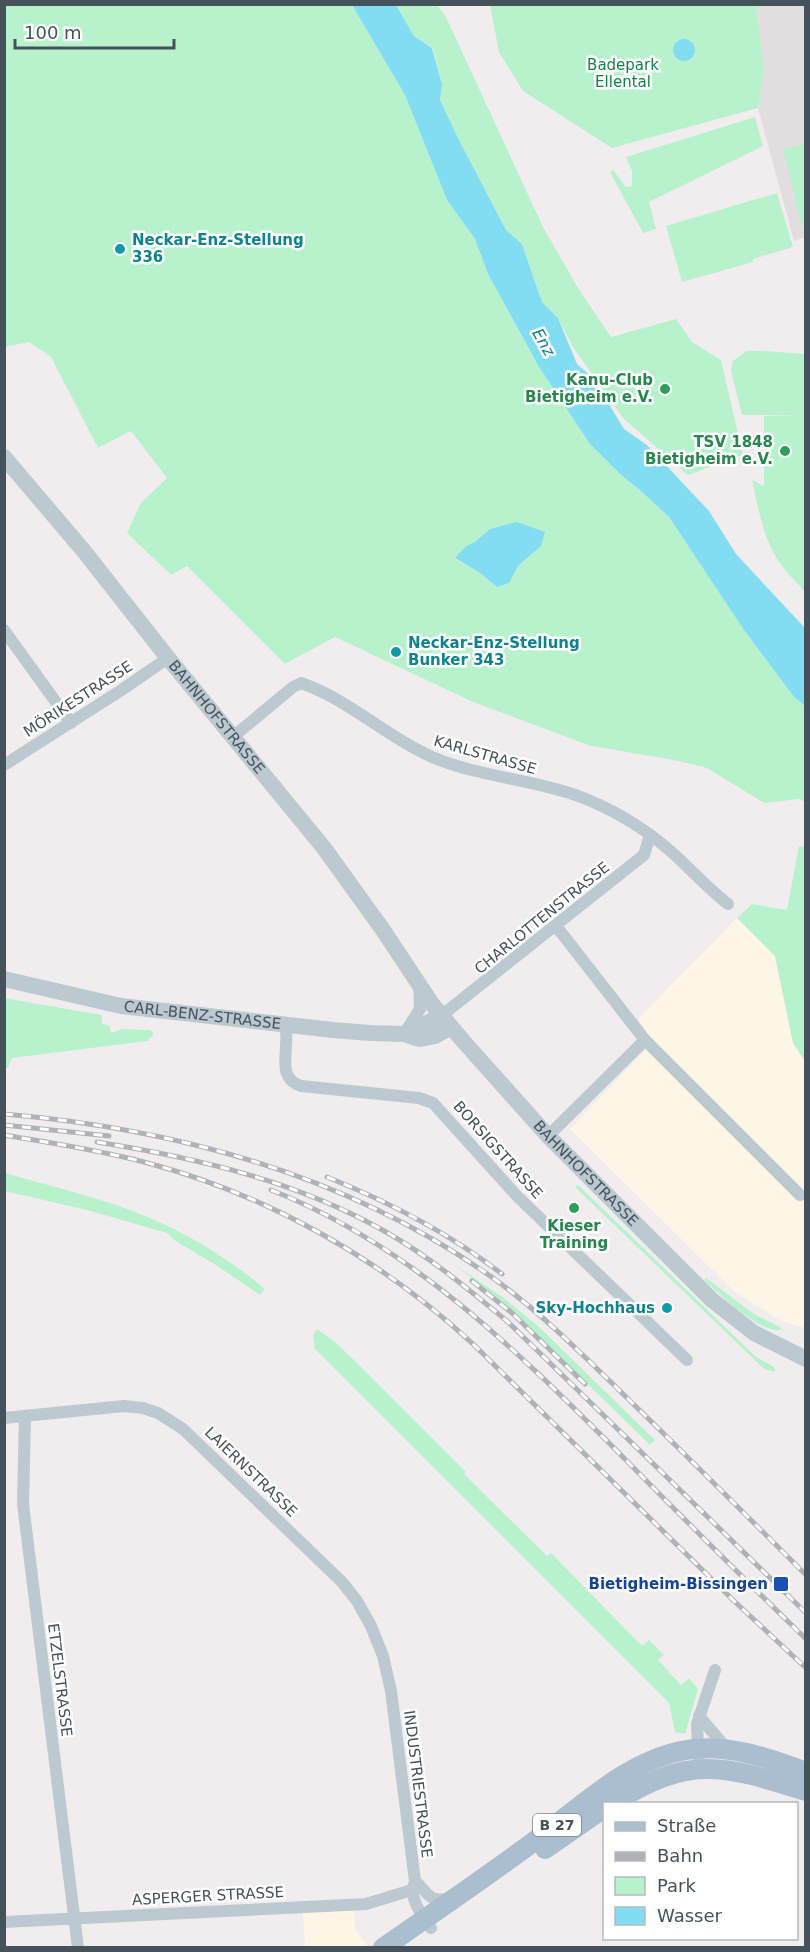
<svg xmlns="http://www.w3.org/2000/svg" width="810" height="1952" viewBox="0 0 810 1952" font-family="'DejaVu Sans',sans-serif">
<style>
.commercial{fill:#fdf5e5}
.education{fill:#e2dedf}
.green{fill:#b8f2cd;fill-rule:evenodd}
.water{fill:#82ddf2}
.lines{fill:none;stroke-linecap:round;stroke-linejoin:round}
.minor{stroke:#bdc9d1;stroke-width:12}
.tertiary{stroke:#bdc9d1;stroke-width:16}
.primary{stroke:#abbecf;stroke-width:20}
.rail-casing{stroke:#afb3b9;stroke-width:5}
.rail{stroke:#fff;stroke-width:3;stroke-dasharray:9;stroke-linecap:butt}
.culture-dot{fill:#0f9aa8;stroke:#fff;stroke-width:2}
.leisure-dot{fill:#2e9e5b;stroke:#fff;stroke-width:2}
.transit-dot{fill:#1a4fb4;stroke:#fff;stroke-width:2}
.labels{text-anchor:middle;stroke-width:5;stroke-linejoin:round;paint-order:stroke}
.shield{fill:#fff;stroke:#7d868d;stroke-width:1.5}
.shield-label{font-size:14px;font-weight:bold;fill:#45525c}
.park-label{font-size:15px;fill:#108347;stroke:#fff}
.culture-label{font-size:15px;font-weight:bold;fill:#0d838f;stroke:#fff;text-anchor:start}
.leisure-label{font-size:15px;font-weight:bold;fill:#27864d;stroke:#fff;text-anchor:end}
.street-label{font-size:15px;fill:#45525c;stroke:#fff}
.transit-label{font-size:15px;font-weight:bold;fill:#164399;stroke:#fff;text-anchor:end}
.water-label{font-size:16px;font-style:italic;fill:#047e9a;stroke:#fff}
</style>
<rect width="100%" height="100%" fill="#f1edee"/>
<g class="commercial">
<polygon points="737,918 775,956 793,1043 805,1061 805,1328 781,1321 734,1291 570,1129 653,1042 638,1019"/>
<polygon points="354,1910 355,1929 368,1947 305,1947 303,1912"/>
</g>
<polygon class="education" points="756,5 805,5 805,237 794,241 758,108 764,68"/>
<g class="green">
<path d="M4 5H352L405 95 447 200 475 239 488 274 539 367 590 444 621 475 641 491 669 517 744 630 794 697 805 706V802L799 799 764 803 707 768 674 760 591 746 473 702 335 637 285 664 187 566 171 575 127 533 141 503 167 478 131 431 98 448 51 357 29 342 5 347ZM475 543 541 546 518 566 509 583 497 587 480 573 455 559 466 546Z"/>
<polygon points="396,5 437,5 445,15 543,227 578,288 611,337 676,319 692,342 721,360 743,455 688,475 623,418 573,347 558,318 542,302 522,244 506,230 458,138 440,100 442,84 433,48 414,36"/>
<polygon points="490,5 756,5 764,68 758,108 612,148 523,91 499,52"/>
<polygon points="755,117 763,146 649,202 656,229 643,233 610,172 613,170 626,187 632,186 632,171 626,157"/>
<polygon points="805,144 806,225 802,226 783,149"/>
<polygon points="777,193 793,247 753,259 753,262 682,282 666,226"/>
<path d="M746 351H765L805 354V592C794 580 781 567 773 552 762 530 757 504 752 480L764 486V416L800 415H742L731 371 733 361Z"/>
<polygon points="799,846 806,848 805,1061 793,1043 775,956 737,918 752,904 787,910"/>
<polygon points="4,998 102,1015 102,1024 109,1025 111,1033 123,1029 149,1030 153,1032 153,1035 147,1041 12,1058 8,1068 5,1068"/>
<path d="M5 1173C43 1184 81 1193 119 1206 171 1224 223 1253 265 1289L260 1295 219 1267 174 1240 167 1233 87 1210 5 1191Z"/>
<polygon points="578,1185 756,1357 774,1367 775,1371 766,1370 761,1366 575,1187"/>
<polygon points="455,1265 504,1298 539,1327 655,1440 650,1445 513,1311"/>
<path d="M706 1278 754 1314 780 1327 781 1330C759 1333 720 1294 704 1280Z"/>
<polygon points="317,1329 334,1341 354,1360 466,1472 464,1474 547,1556 551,1553 642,1646 649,1640 664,1655 658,1660 681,1685 689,1678 698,1689 685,1734 675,1732 669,1703 315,1349 313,1335"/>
</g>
<g class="water">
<polygon points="352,5 396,5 414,36 432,48 442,84 440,100 458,138 506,230 522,244 542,302 558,318 577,364 593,378 624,429 647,445 709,511 736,554 805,628 805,706 794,697 744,630 669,517 641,491 621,475 590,444 539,367 488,274 475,239 447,200 405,95"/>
<circle cx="684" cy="50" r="11"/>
<polygon points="517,522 545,532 541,546 518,566 509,583 497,587 480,573 455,558 466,546 475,542 490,529"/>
</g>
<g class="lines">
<g class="minor">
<polyline points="4,630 71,723"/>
<path d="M234 736 293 687 301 683C350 700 386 737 432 757 479 777 533 779 581 797 612 809 642 827 667 848 688 866 706 887 728 904"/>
<polyline points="4,765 120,691 168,658"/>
<polyline points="556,926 645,1040 800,1195"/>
<polyline points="441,1016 644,855 650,835"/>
<path d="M285 1023C286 1030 287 1037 286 1044 286 1061 280 1079 301 1086L419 1098 433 1103 517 1196 687 1360"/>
<polyline points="404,1034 420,1009 419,985"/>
<polyline points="548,1136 645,1040"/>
<polyline points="25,1416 23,1504 78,1948"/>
<path d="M4 1418 124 1406 143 1408 158 1413 183 1429 342 1582 357 1601 371 1626 383 1656 391 1691 415 1881C408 1899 421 1913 431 1928"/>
<polyline points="699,1716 727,1749"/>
<polyline points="699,1768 697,1724 715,1670"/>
<path d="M415 1881C430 1894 427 1902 451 1899"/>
<polyline points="4,1922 366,1904 412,1890"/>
</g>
<g class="tertiary">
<path id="s1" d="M4 457 83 550 168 658 324 848 383 930 432 1004 464 1042 548 1136 712 1300 754 1333 806 1359"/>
<path id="s2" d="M4 979 121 1006 333 1030 370 1033 404 1034 420 1039 435 1036 451 1027"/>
<polyline points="404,1034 441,1016"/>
</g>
<g class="primary">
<path d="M612 1804C689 1754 723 1765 806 1791"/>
<polyline points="545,1849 604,1808"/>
<path d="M383 1948C433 1913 483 1879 532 1843 579 1809 627 1760 686 1750 726 1743 769 1758 806 1772"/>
</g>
<g class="rail-casing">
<g id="rail">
<path d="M4 1114C179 1129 349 1176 493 1278 540 1312 581 1353 622 1393 684 1453 745 1514 806 1575"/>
<polyline points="4,1125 109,1136"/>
<path d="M4 1135C51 1143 98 1150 144 1162 266 1194 380 1258 473 1344L734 1601 806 1668"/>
<path d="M97 1142C197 1158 297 1181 386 1232 430 1257 468 1289 507 1321L806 1613"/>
<path d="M327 1177C389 1202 449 1233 502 1274"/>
<path d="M271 1190C409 1244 514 1348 616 1450 679 1514 742 1577 806 1639"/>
<polyline points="472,1281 512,1313 585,1384"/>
</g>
</g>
<use href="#rail" class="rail"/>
</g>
<g class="culture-dot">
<circle cx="120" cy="249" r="6"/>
<circle cx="396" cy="652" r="6"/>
<circle cx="667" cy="1308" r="6"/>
</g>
<g class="leisure-dot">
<circle cx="665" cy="389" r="6"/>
<circle cx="785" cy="451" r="6"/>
<circle cx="574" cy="1208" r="6"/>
</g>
<rect class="transit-dot" x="773" y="1576" width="16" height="16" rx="3"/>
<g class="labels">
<rect class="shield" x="533" y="1814" width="48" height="22" rx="4.5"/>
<g class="shield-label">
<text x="557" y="1830">B 27</text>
</g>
<g class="park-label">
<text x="623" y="70">Badepark<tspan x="623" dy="17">Ellental</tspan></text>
</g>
<g class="culture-label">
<text x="132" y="245">Neckar-Enz-Stellung<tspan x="132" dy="17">336</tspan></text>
<text x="408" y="648">Neckar-Enz-Stellung<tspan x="408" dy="17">Bunker 343</tspan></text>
<text x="655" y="1313" text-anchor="end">Sky-Hochhaus</text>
</g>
<g class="leisure-label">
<text x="653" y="385">Kanu-Club<tspan x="653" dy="17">Bietigheim e.V.</tspan></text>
<text x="773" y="447">TSV 1848<tspan x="773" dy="17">Bietigheim e.V.</tspan></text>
<text x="574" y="1231" text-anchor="middle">Kieser<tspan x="574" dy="17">Training</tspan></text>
</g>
<g class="street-label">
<text transform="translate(78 699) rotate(-33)" y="5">MÖRIKESTRASSE</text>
<text dy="5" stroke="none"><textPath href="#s1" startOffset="336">BAHNHOFSTRASSE</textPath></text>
<text transform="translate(485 755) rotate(16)" y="5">KARLSTRASSE</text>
<text transform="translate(542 918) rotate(-39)" y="5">CHARLOTTENSTRASSE</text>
<text dy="5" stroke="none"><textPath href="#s2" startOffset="202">CARL-BENZ-STRASSE</textPath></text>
<text transform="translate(498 1150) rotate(48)" y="5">BORSIGSTRASSE</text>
<text dy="5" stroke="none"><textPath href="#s1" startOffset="924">BAHNHOFSTRASSE</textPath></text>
<text transform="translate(251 1472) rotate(44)" y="5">LAIERNSTRASSE</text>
<text transform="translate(60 1680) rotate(83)" y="5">ETZELSTRASSE</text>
<text transform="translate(418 1784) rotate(83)" y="5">INDUSTRIESTRASSE</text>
<text transform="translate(208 1896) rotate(-3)" y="5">ASPERGER STRASSE</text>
</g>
<g class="transit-label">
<text x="768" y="1589">Bietigheim-Bissingen</text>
</g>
<g class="water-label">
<text transform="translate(544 342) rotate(60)" y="6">Enz</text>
</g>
</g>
<rect width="810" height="1952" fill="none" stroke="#45525c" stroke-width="12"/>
<rect x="603" y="1802" width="195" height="138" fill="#ffffff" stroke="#b5babe" stroke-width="1.5"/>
<rect x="615" y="1822" width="30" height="9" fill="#abbecf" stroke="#b5babe" stroke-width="1.5"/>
<text x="657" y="1832" font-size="18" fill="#45525c">Straße</text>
<rect x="615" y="1852" width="30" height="9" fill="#afb3b9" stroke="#b5babe" stroke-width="1.5"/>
<text x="657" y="1862" font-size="18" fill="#45525c">Bahn</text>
<rect x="615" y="1877" width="30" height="18" fill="#b8f2cd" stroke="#b5babe" stroke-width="1.5"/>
<text x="657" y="1892" font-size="18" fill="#45525c">Park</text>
<rect x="615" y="1907" width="30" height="18" fill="#82ddf2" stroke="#b5babe" stroke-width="1.5"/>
<text x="657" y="1922" font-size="18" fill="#45525c">Wasser</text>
<path d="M15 39v9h159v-9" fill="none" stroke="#45525c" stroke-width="3"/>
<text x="24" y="39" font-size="18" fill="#45525c" stroke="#ffffff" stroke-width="4.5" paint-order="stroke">100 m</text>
</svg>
